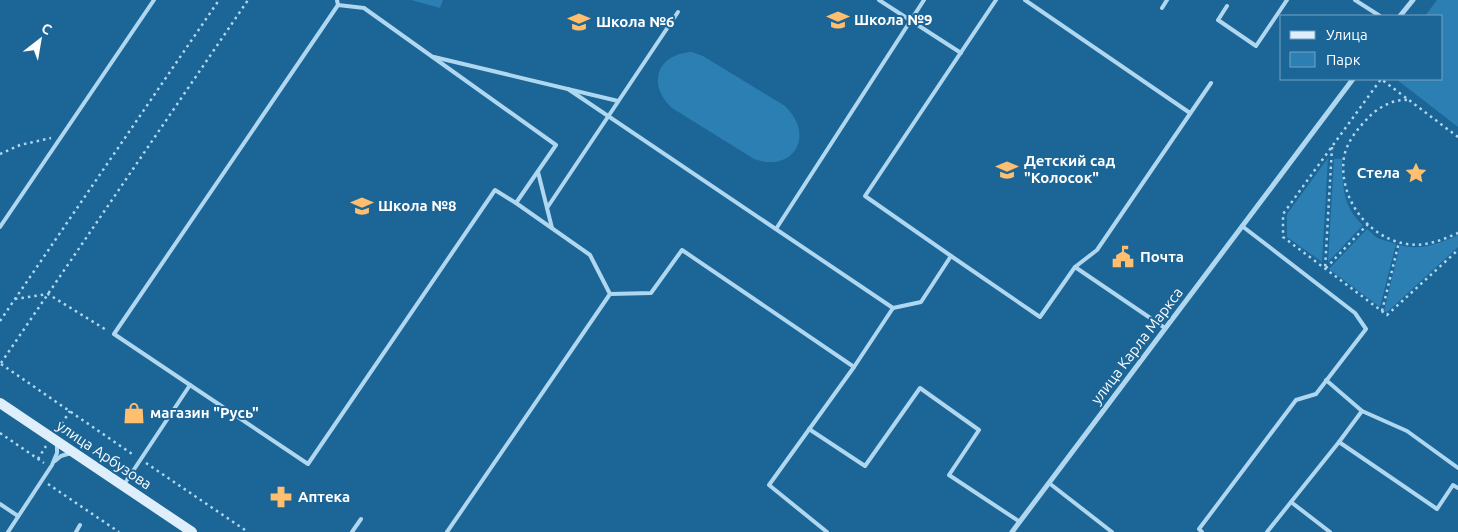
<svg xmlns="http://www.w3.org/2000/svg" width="1458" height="532" viewBox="0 0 1458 532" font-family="Ubuntu,sans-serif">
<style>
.green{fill:#2c7fb3}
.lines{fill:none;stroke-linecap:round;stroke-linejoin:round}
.path{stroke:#b0d7f0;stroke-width:2.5;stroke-dasharray:2.5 4;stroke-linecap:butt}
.lane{stroke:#b0d7f0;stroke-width:4}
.street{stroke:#b0d7f0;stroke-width:5}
.secondary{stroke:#deeffb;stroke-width:10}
.labels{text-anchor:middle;stroke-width:4;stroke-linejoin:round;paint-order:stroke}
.poi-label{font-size:15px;font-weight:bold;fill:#fff;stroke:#1c6597;text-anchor:start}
.street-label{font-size:15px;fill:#fff;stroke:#1c6597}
</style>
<rect width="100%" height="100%" fill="#1c6597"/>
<g class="green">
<polygon points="411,0 443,0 440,8"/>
<polygon points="1437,0 1458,0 1458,127 1396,79 1442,79 1442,16 1425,16"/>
<path d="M692 52 703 56 785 106C816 136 793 173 754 159L672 108C647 85 656 54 692 52Z"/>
<polygon points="1328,158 1322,262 1287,237 1287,214"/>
<path d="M1334 159H1342C1342 184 1343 208 1363 225L1328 262Z"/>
<polygon points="1367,229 1377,238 1396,244 1380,307 1329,269"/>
<path d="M1458 235V247L1387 312 1384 311 1400 245C1420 251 1439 244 1458 235Z"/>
</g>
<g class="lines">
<g class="path">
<path d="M1407 100C1394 99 1379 107 1370 116 1359 127 1347 141 1344 157 1338 197 1367 238 1407 244 1425 247 1442 240 1458 233"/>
<polyline points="1458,137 1381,79 1283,214 1283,237 1387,315 1458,250"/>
<polyline points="1332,147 1325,269 1368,224"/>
<polyline points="0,154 20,145 51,138"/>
<polyline points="15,299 48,294 108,331"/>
<polyline points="1382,311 1399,242"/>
<polyline points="0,321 219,0"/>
<polyline points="1,363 248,0"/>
<polyline points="1,364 135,456"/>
<polyline points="58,429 70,411"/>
<polyline points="0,433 44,463"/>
<polyline points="38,459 46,446"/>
<polyline points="146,463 248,532"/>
<polyline points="48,484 119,532"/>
</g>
<g class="lane">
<polyline points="879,0 961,53"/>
<polyline points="1025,0 1190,113"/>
<polyline points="1355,0 1380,16"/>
<polyline points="1227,6 1218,20 1256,46 1287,0"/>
<polyline points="1162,8 1167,0"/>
<polyline points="434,57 618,101"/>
<polyline points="568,89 893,308"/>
<polyline points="538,172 552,228"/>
<polyline points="547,208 678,12"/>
<polyline points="0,227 154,0"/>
<polyline points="776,229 924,0"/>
<polyline points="951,256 1040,317 1075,267 1165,328"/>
<polyline points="1075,267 1097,250 1211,83"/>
<polyline points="610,294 651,293 682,250 854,367 893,308 921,302 951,256 865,196 996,0"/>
<polyline points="1326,380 1362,411 1407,431 1458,468"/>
<polyline points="190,385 308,464 495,190 516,203 556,145 364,8 338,5 337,0"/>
<polyline points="809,429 865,466 920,388 979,430 949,475 1020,522"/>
<polyline points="1339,442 1362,411"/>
<polyline points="55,461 61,456 71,453"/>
<polyline points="1049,483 1112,532"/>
<polyline points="123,486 190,385 114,334 338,5"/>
<polyline points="1291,502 1330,532"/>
<polyline points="0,504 18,516"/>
<polyline points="8,532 52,465 57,453 57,444"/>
<polyline points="76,532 80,525"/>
<polyline points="352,532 361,519"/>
<polyline points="447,532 610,294 590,255 516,203"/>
<polyline points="827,532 769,485 854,367"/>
<polyline points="1202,532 1199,529 1296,400 1316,394 1366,329 1355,313 1242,226"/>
<polyline points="1267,532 1339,442 1437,509 1453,485 1458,488"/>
</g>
<g class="street">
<polyline points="1400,16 1413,0"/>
<polyline points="1012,532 1353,79"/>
</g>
<polyline class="secondary" points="0,403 192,532"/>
</g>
<defs>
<g id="school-bare" transform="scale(1.725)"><path d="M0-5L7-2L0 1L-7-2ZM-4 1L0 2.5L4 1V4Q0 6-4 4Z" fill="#ffbf6f" stroke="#1c6597" stroke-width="2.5" paint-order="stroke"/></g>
<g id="sight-bare" transform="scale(1.725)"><path d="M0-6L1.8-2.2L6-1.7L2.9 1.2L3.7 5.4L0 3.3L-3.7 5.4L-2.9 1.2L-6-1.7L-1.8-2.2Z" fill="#ffbf6f" stroke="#1c6597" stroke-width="2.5" paint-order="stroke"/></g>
<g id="civic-bare" transform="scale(1.725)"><path d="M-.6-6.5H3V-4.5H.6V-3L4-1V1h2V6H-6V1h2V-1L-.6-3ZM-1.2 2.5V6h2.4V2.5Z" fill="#ffbf6f" stroke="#1c6597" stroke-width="2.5" paint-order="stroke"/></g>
<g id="shop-bare" transform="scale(1.725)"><path d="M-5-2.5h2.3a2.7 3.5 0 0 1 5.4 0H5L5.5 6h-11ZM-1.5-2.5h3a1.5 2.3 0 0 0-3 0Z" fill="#ffbf6f" stroke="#1c6597" stroke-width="2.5" paint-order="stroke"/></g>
<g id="pharmacy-bare" transform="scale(1.725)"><path d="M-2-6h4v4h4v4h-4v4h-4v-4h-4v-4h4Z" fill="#ffbf6f" stroke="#1c6597" stroke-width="2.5" paint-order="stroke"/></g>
</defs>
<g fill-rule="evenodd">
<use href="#school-bare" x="838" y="20"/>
<use href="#school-bare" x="579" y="22"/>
<use href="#school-bare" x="1007" y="170"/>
<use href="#sight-bare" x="1416" y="173"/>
<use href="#school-bare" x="362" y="206"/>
<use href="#civic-bare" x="1123" y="257"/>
<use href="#shop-bare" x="134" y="413"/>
<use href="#pharmacy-bare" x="281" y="497"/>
</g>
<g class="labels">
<g class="poi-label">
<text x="854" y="25">Школа №9</text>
<text x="596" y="27">Школа №6</text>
<text x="1024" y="166">Детский сад<tspan x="1024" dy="17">"Колосок"</tspan></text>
<text x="1400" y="178" text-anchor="end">Стела</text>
<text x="378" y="211">Школа №8</text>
<text x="1140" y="262">Почта</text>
<text x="150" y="418">магазин "Русь"</text>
<text x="298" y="502">Аптека</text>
</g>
<g class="street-label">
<text transform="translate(1137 346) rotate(-53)" y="5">улица Карла Маркса</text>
<text transform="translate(104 455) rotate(34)" y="5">улица Арбузова</text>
</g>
</g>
<rect x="1280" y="15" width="162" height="65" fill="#1c6597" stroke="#77a3c1"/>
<rect x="1290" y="31" width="25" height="8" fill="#deeffb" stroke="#77a3c1"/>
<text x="1326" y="40" font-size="15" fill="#ffffff">Улица</text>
<rect x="1290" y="52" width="25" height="15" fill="#2c7fb3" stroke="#77a3c1"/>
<text x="1326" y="65" font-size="15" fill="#ffffff">Парк</text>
<g transform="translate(40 40) rotate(31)" stroke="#1c6597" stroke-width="4" paint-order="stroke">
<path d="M0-4L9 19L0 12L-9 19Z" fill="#ffffff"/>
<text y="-8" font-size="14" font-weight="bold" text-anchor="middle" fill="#ffffff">С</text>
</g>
</svg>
